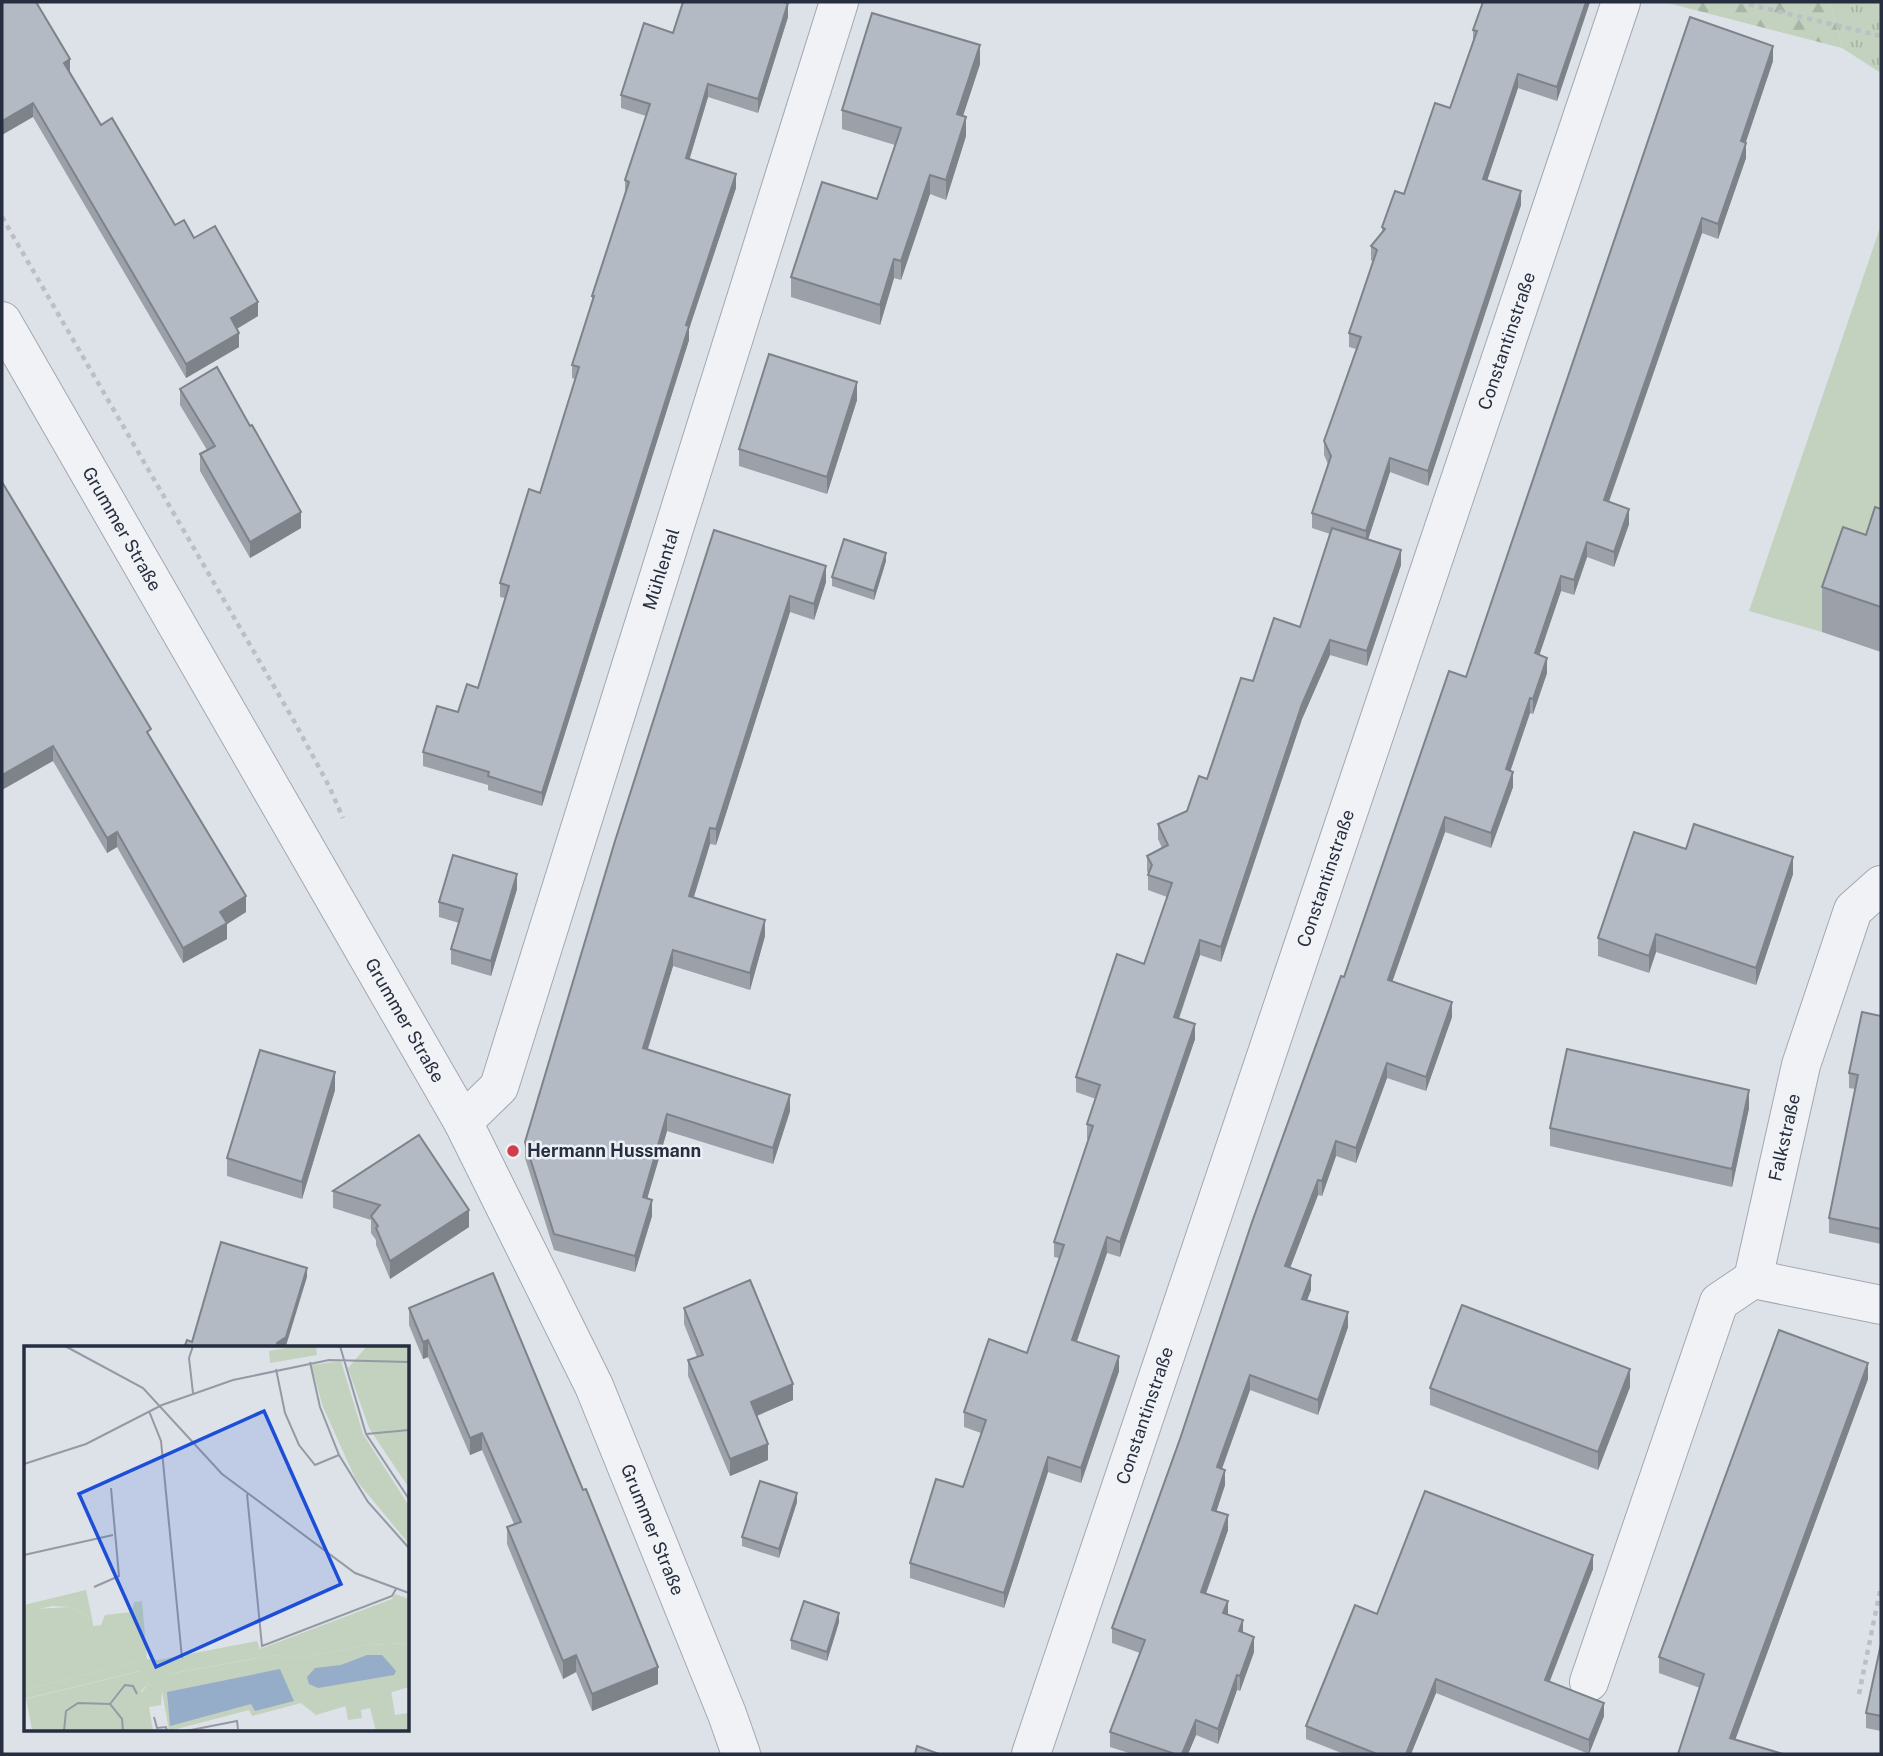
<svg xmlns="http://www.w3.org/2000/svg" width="1883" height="1756" viewBox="0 0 1883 1756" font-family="'Public Sans',sans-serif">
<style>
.green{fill:#c2d2be}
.forest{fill:url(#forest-firs)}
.park{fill:url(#park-tufts)}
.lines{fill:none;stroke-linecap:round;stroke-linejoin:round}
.minor-casing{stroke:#a2a8b2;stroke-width:40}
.path{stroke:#bbbfc6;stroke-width:4.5;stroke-dasharray:5 5;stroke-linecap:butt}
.minor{stroke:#f0f2f6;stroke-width:38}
.wall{fill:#9ba0a9}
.shaded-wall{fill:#7e8289}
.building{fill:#b4bac4;stroke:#7e8289;stroke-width:2}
.poi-dot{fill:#d33c4d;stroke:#ecf0f5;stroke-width:2.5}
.labels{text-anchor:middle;stroke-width:5;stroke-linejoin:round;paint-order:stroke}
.street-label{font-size:18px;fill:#262e3f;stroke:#ecf0f5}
.poi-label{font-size:18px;font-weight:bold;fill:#262e3f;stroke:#ecf0f5;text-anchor:start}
.inset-road{fill:none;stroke:#9499a4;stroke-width:2}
.view{fill:#1d4ed8;fill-opacity:0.15;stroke:#1d4ed8;stroke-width:3.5}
.inset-edge{fill:none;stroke:#262e3f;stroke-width:3.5}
</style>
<defs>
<pattern id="forest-firs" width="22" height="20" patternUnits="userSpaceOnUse" patternTransform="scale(1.75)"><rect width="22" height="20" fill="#c2d2be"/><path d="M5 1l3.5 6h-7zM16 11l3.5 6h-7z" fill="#a7b5a4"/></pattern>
<pattern id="park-tufts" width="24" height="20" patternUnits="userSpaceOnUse" patternTransform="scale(1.75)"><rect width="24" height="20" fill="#c2d2be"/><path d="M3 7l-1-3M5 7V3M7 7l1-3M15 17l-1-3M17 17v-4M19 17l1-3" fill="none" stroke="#a7b5a4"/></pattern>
</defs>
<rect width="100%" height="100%" fill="#dde1e8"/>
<polygon class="green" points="1881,225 1881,554 1866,580 1822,632 1749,611"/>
<polygon class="forest" points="1664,2 1830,2 1842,48"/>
<polygon class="park" points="1830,2 1881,2 1881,73 1842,48"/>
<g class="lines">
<g class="minor-casing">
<g id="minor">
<path id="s1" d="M2 321 463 1122 594 1386 727 1714 741 1754"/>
<path id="s2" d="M463 1122 499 1087 839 2"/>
<path id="s3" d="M1753 1279 1801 1065 1853 910 1881 885"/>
<polyline points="1753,1279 1881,1305"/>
<polyline points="1589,1682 1719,1302 1753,1279"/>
<path id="s4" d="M1031 1754 1621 2"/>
</g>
</g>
<g class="path">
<polyline points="1739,2 1881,36"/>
<polyline points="2,217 294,721 329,786 343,818"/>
<polyline points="1859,1694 1881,1586"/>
</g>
<use href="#minor" class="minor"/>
</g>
<g class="wall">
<polygon points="2,2 70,73 101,125 175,225 194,238 258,316 237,329 239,347 186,378 33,117"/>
<polygon points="1590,2 1557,101 1518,88 1487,180 1521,205 1428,486 1390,472 1368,539 1401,565 1367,666 1330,655 1302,719 1221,962 1200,955 1179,1019 1195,1039 1120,1257 1107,1253 1077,1341 1119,1371 1081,1483 1048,1472 1004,1608 910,1578 910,1563 963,1487 981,1433 964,1427 964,1412 1027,1353 1059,1258 1054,1257 1054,1242 1088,1139 1087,1139 1087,1124 1096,1099 1076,1092 1076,1077 1144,964 1167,897 1148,890 1148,873 1147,871 1147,856 1162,848 1158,839 1158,824 1187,811 1207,779 1253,681 1300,627 1330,534 1312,528 1312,513 1328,464 1324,455 1324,441 1356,349 1349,347 1349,333 1373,262 1371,260 1371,246 1382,233 1382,227 1404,194 1450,108 1473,42 1473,30"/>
<polygon points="788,17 758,113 708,97 689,159 736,188 689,329 689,340 542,806 488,790 488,785 423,766 423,752 478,688 505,598 500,597 500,583 540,493 575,379 572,378 572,365 592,304 592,296 625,194 625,180 646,116 621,108 621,95 673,33"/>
<polygon points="1773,61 1746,142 1746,158 1718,239 1702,233 1609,502 1629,524 1614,567 1587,557 1574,595 1561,591 1539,655 1547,673 1533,714 1530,713 1510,771 1513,787 1491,848 1445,832 1392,981 1452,1017 1426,1091 1387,1078 1356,1163 1336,1156 1322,1196 1318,1195 1290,1268 1311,1290 1307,1300 1348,1327 1318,1415 1250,1390 1222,1469 1225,1485 1216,1512 1228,1530 1206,1594 1228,1615 1243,1632 1254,1652 1240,1691 1237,1690 1218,1744 1196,1735 1188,1754 1132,1754 1110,1747 1110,1732 1140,1653 1112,1643 1112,1628 1344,977 1466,677"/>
<polygon points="980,64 963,116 966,136 946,200 930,194 901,280 894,278 880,325 791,297 791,277 877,199 895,145 842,129 842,110"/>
<polygon points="180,389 301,528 250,558 200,471 200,454 207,450 180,405"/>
<polygon points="857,400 827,494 739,466 739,449"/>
<polygon points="2,482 151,738 246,912 227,924 227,939 183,963 117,847 107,853 53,761"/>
<polygon points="1881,509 1881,652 1822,632 1822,587 1866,535"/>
<polygon points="714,530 826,582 814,620 790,612 716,845 710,844 694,897 765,936 750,990 673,966 648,1049 790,1111 773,1164 667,1131 647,1198 652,1216 635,1272 554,1250 525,1158 525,1142"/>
<polygon points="886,561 874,600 832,586 832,577"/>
<polygon points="1686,849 1793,874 1756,985 1656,952 1649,973 1598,956 1598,938"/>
<polygon points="517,889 491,976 451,964 451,949 459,923 439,917 439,902"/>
<polygon points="1881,1016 1881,1244 1829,1233 1829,1218 1855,1089 1849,1088 1849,1073"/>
<polygon points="335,1090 302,1199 227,1176 227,1158"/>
<polygon points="1749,1108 1732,1187 1550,1146 1550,1128"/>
<polygon points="333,1191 469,1227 390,1279 376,1245 376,1240 371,1233 371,1220 333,1208"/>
<polygon points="409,1308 658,1684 592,1711 576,1672 563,1679 507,1544 507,1527 514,1524 482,1450 470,1455 428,1357 423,1359 409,1325"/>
<polygon points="684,1308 793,1400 757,1416 768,1460 730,1476 688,1376 688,1360 697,1357 684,1324"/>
<polygon points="1868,1379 1735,1740 1678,1754 1700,1688 1659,1673 1659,1657"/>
<polygon points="1630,1387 1598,1470 1430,1405 1430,1388"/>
<polygon points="797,1502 779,1558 742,1546 742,1537"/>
<polygon points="1593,1569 1550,1681 1604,1716 1589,1754 1436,1693 1411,1754 1344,1754 1306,1739 1306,1726 1377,1614"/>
<polygon points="839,1622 827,1661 791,1649 791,1640"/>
<polygon points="1881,1644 1881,1731 1866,1728 1866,1713"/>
</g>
<g class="shaded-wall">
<polygon points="1586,2 1590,2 1557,101 1557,87"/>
<polygon points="788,3 788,17 758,113 758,99"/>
<polygon points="980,45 980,64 957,134 957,114"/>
<polygon points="1773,46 1773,61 1741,156 1741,141"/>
<polygon points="70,59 70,74 64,63"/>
<polygon points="1518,74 1518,88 1483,193 1483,179"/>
<polygon points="708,84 708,97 686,171 686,158"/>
<polygon points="33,103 33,117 2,135 2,121"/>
<polygon points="966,117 966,136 946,200 946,180"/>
<polygon points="1746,143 1746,158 1718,239 1718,224"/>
<polygon points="736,174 736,188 689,329 689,340 542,806 542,793 686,325"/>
<polygon points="930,175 930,194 901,280 901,261"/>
<polygon points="1521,191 1521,205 1428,486 1428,471"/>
<polygon points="1702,218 1702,233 1604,515 1604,500"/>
<polygon points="894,259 894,278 880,325 880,305"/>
<polygon points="258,302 258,316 231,332 231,318"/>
<polygon points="239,333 239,347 186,378 186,364"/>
<polygon points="857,382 857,400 827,494 827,477"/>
<polygon points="1390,458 1390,472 1366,546 1366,531"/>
<polygon points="1629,509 1629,524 1614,567 1614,552"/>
<polygon points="301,512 301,528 250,558 250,542"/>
<polygon points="1587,542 1587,557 1574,595 1574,580"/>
<polygon points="1401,550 1401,565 1367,666 1367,651"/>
<polygon points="886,553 886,561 874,600 874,591"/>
<polygon points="826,566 826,582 814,620 814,604"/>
<polygon points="1561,576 1561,591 1535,668 1535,653"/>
<polygon points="790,596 790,612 716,845 716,829"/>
<polygon points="1330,640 1330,655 1302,719 1221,962 1221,947 1302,704"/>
<polygon points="1547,658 1547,673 1533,714 1533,699"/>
<polygon points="1530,698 1530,713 1506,784 1506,769"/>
<polygon points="53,746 53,761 2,790 2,775"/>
<polygon points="1513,772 1513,787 1491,848 1491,833"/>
<polygon points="1445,817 1445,832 1388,994 1388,980"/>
<polygon points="710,828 710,844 689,912 689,896"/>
<polygon points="117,832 117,847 107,853 107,838"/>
<polygon points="1793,857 1793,874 1756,985 1756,968"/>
<polygon points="517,874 517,889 491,976 491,961"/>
<polygon points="246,896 246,912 227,924 227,939 183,963 183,948 220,912"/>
<polygon points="765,920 765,936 750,990 750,973"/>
<polygon points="1656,934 1656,952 1649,973 1649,956"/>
<polygon points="1200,940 1200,955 1174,1032 1174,1017"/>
<polygon points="673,950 673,966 643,1064 643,1048"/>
<polygon points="1452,1002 1452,1017 1426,1091 1426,1077"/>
<polygon points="1195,1024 1195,1039 1120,1257 1120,1242"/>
<polygon points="1387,1063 1387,1078 1356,1163 1356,1148"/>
<polygon points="335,1072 335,1090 302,1199 302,1182"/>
<polygon points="1749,1090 1749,1108 1732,1187 1732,1169"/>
<polygon points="790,1095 790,1111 773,1164 773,1148"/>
<polygon points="667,1114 667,1131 643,1213 643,1197"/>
<polygon points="1336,1141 1336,1156 1322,1196 1322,1181"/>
<polygon points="1318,1180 1318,1195 1285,1281 1285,1266"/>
<polygon points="652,1200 652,1216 635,1272 635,1256"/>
<polygon points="469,1210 469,1227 390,1279 390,1261"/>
<polygon points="1107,1237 1107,1253 1072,1355 1072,1340"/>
<polygon points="307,1268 307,1277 286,1346 282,1348 277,1348 277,1343"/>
<polygon points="1311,1275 1311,1290 1302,1313 1302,1299"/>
<polygon points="1348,1312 1348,1327 1318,1415 1318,1400"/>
<polygon points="428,1340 428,1357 423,1359 423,1342"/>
<polygon points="1119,1356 1119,1371 1081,1483 1081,1468"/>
<polygon points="1868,1363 1868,1379 1730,1754 1730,1738"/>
<polygon points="1630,1369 1630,1387 1598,1470 1598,1452"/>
<polygon points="1250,1375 1250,1390 1217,1482 1217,1467"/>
<polygon points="793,1384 793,1400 751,1418 751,1402"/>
<polygon points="482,1433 482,1450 470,1455 470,1438"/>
<polygon points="768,1444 768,1460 730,1476 730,1459"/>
<polygon points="1048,1457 1048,1472 1004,1608 1004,1593"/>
<polygon points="1225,1470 1225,1485 1212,1525 1212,1510"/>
<polygon points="797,1493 797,1502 779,1558 779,1549"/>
<polygon points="1228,1515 1228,1530 1201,1607 1201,1592"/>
<polygon points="1593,1555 1593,1569 1545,1693 1545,1680"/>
<polygon points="1228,1601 1228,1616 1223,1613"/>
<polygon points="839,1613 839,1622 827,1661 827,1652"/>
<polygon points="1243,1620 1243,1635 1239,1631"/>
<polygon points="1254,1637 1254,1652 1240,1691 1240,1676"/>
<polygon points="576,1655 576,1672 563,1679 563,1661"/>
<polygon points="658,1667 658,1684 592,1711 592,1694"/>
<polygon points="1237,1675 1237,1690 1218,1744 1218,1729"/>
<polygon points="1436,1679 1436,1693 1411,1754 1406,1754"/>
<polygon points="1604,1703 1604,1716 1589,1754 1589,1740"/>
<polygon points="1196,1720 1196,1735 1188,1754 1182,1754"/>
</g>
<g class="building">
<polygon points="2,2 36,2 70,59 64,63 101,125 112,118 175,225 184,220 194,238 215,226 258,302 231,318 239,333 186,364 33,103 2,121"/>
<polygon points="683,2 782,2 788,3 758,99 708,84 686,158 736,174 686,325 689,326 542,793 488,776 489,772 423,752 437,706 458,712 467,684 478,688 509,586 500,583 529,489 540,493 579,367 572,365 594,296 592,296 629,182 625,180 650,104 621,95 644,23 673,33"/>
<polygon points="1483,2 1586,2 1557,87 1518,74 1483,179 1521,191 1428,471 1390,458 1366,531 1312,513 1331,456 1324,441 1361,337 1349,333 1377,250 1371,246 1385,229 1382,227 1395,191 1404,194 1435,103 1450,108 1477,31 1473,30"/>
<polygon points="872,13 980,45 957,114 966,117 946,180 930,175 901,261 894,259 880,305 791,277 822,182 877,199 901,128 842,110"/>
<polygon points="1690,17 1773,46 1741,141 1746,143 1718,224 1702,218 1604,500 1629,509 1614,552 1587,542 1574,580 1561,576 1535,653 1547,658 1533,699 1530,698 1506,769 1513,772 1491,833 1445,817 1388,980 1452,1002 1426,1077 1387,1063 1356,1148 1336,1141 1322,1181 1318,1180 1285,1266 1311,1275 1302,1299 1348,1312 1318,1400 1250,1375 1217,1467 1225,1470 1212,1510 1228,1515 1201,1592 1228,1601 1223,1613 1243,1620 1239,1631 1254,1637 1240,1676 1237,1675 1218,1729 1196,1720 1182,1754 1175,1754 1110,1732 1145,1640 1112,1628 1180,1439 1252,1222 1341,976 1344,977 1449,671 1466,677"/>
<polygon points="769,354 857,382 827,477 739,449"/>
<polygon points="217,367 250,426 252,425 301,512 250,542 200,454 215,446 180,389"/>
<polygon points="2,482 151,729 147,732 246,896 220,912 227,923 183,948 117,832 107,838 53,746 2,775"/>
<polygon points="1875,507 1881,509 1881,607 1822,587 1843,527 1866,535"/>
<polygon points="1332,528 1401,550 1367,651 1330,640 1302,704 1221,947 1200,940 1174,1017 1195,1024 1120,1242 1107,1237 1072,1340 1119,1356 1081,1468 1048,1457 1004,1593 910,1563 936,1479 963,1487 986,1420 964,1412 989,1339 1027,1353 1064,1245 1054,1242 1093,1126 1087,1124 1100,1085 1076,1077 1117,954 1144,964 1172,883 1148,875 1152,865 1147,856 1168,845 1158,824 1187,811 1199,776 1207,779 1241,678 1253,681 1274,618 1300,627"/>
<polygon points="714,530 826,566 814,604 790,596 716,829 710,828 689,896 765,920 750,973 673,950 643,1048 790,1095 773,1148 667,1114 643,1197 652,1200 635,1256 554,1234 525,1142 615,841"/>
<polygon points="844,539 886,553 874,591 832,577"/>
<polygon points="1694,824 1793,857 1756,968 1656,934 1649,956 1598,938 1634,832 1686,849"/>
<polygon points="453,855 517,874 491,961 451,949 463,909 439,902"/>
<polygon points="1862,1012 1881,1016 1881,1229 1829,1218 1858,1075 1849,1073"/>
<polygon points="1567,1049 1749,1090 1732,1169 1550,1128"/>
<polygon points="260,1050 335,1072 302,1182 227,1158"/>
<polygon points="419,1135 469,1210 390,1261 376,1228 378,1226 371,1216 380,1205 333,1191"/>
<polygon points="221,1242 307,1268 286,1337 277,1343 280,1348 184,1348 187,1340 192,1342"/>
<polygon points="493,1273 583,1490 586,1489 658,1667 592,1694 576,1655 563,1661 507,1527 521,1522 482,1433 470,1438 428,1340 423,1342 409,1308"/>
<polygon points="750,1280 793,1384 751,1402 768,1444 730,1459 688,1360 703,1355 684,1308"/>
<polygon points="1462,1305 1630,1369 1598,1452 1430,1388"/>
<polygon points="1779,1330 1868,1363 1730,1738 1783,1754 1678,1754 1704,1674 1659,1657"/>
<polygon points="760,1481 797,1493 779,1549 742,1537"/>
<polygon points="1425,1491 1593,1555 1545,1680 1604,1703 1589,1740 1436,1679 1406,1754 1377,1754 1306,1726 1355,1605 1377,1614"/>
<polygon points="804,1601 839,1613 827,1652 791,1640"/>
<polygon points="1881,1644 1881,1716 1866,1713"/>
<polygon points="917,1746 939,1754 915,1754"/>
</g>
<circle class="poi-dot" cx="513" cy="1151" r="7"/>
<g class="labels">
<g class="street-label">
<text dy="6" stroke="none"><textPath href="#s4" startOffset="1491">Constantinstraße</textPath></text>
<text dy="6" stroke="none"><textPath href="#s1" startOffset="240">Grummer Straße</textPath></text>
<text dy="6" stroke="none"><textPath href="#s2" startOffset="593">Mühlental</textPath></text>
<text dy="6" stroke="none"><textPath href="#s4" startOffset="924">Constantinstraße</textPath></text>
<text dy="6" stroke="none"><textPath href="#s1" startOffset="807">Grummer Straße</textPath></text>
<text dy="6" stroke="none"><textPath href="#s3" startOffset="145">Falkstraße</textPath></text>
<text dy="6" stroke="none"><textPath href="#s4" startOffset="357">Constantinstraße</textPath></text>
<text dy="6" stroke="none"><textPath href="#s1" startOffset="1374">Grummer Straße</textPath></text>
</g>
<g class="poi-label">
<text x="527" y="1157">Hermann Hussmann</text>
</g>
</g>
<g transform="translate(24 1346)">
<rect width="385" height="385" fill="#dde1e8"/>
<path d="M343 0H385V142L345 82 324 22ZM118 255 123 313 0 344V282L11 263 46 261 68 272 69 280 77 279 81 269 108 266 110 256ZM117 325 124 338 117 345 119 385H5L8 383 2 353ZM367 344 371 369 384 367 385 385H352L346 362 337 364 338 372 324 374 321 358Z" fill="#c2d2be"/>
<path d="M273 0H292L293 9 246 17 245 5ZM317 15 339 88 385 160V198L332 134 299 61 287 19ZM62 244 68 272 46 261 28 260 11 264 0 282V259ZM371 248 385 253V297L342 299 276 312 251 309 144 328 134 314 233 295 236 303 368 253ZM124 338 138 345 137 359 125 361 129 385H119L117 371 115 350Z" fill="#c2d2be"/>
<path d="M385 297V341L292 369 277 357 228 370 225 364 145 385 138 345 124 338 116 325 0 353V344L123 313 134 314 145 328 251 309 276 312 342 299Z" fill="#c2d2be"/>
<path d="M343 309H358L372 325 370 329 294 342 285 338 283 331 291 322 317 319ZM256 323 270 355 231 365 227 358 146 380 143 346Z" fill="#96adc9"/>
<path class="inset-road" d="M41 0 119 42 198 128 331 227 385 247M169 0 165 12 169 47M316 0 342 88 385 153M286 16 296 61 315 109 344 156 385 202M252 23 261 67 275 99 291 119 315 109M125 65 137 95 158 312M342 88 385 84M0 118 62 98 138 59 209 34 305 14 385 16M223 148 238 300 368 250 372 243M0 209 89 189M70 241 95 230 87 142M86 358 101 339 109 340 113 348M130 371 133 382 142 381 143 385M40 385 42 365 54 357 86 358 98 373 99 385M162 385 213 375 214 383"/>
<path class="view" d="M240 65 317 238 132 321 55 148Z"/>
<rect width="385" height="385" class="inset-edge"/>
</g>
<rect width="1883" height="1756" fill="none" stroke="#262e3f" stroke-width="7"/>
</svg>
